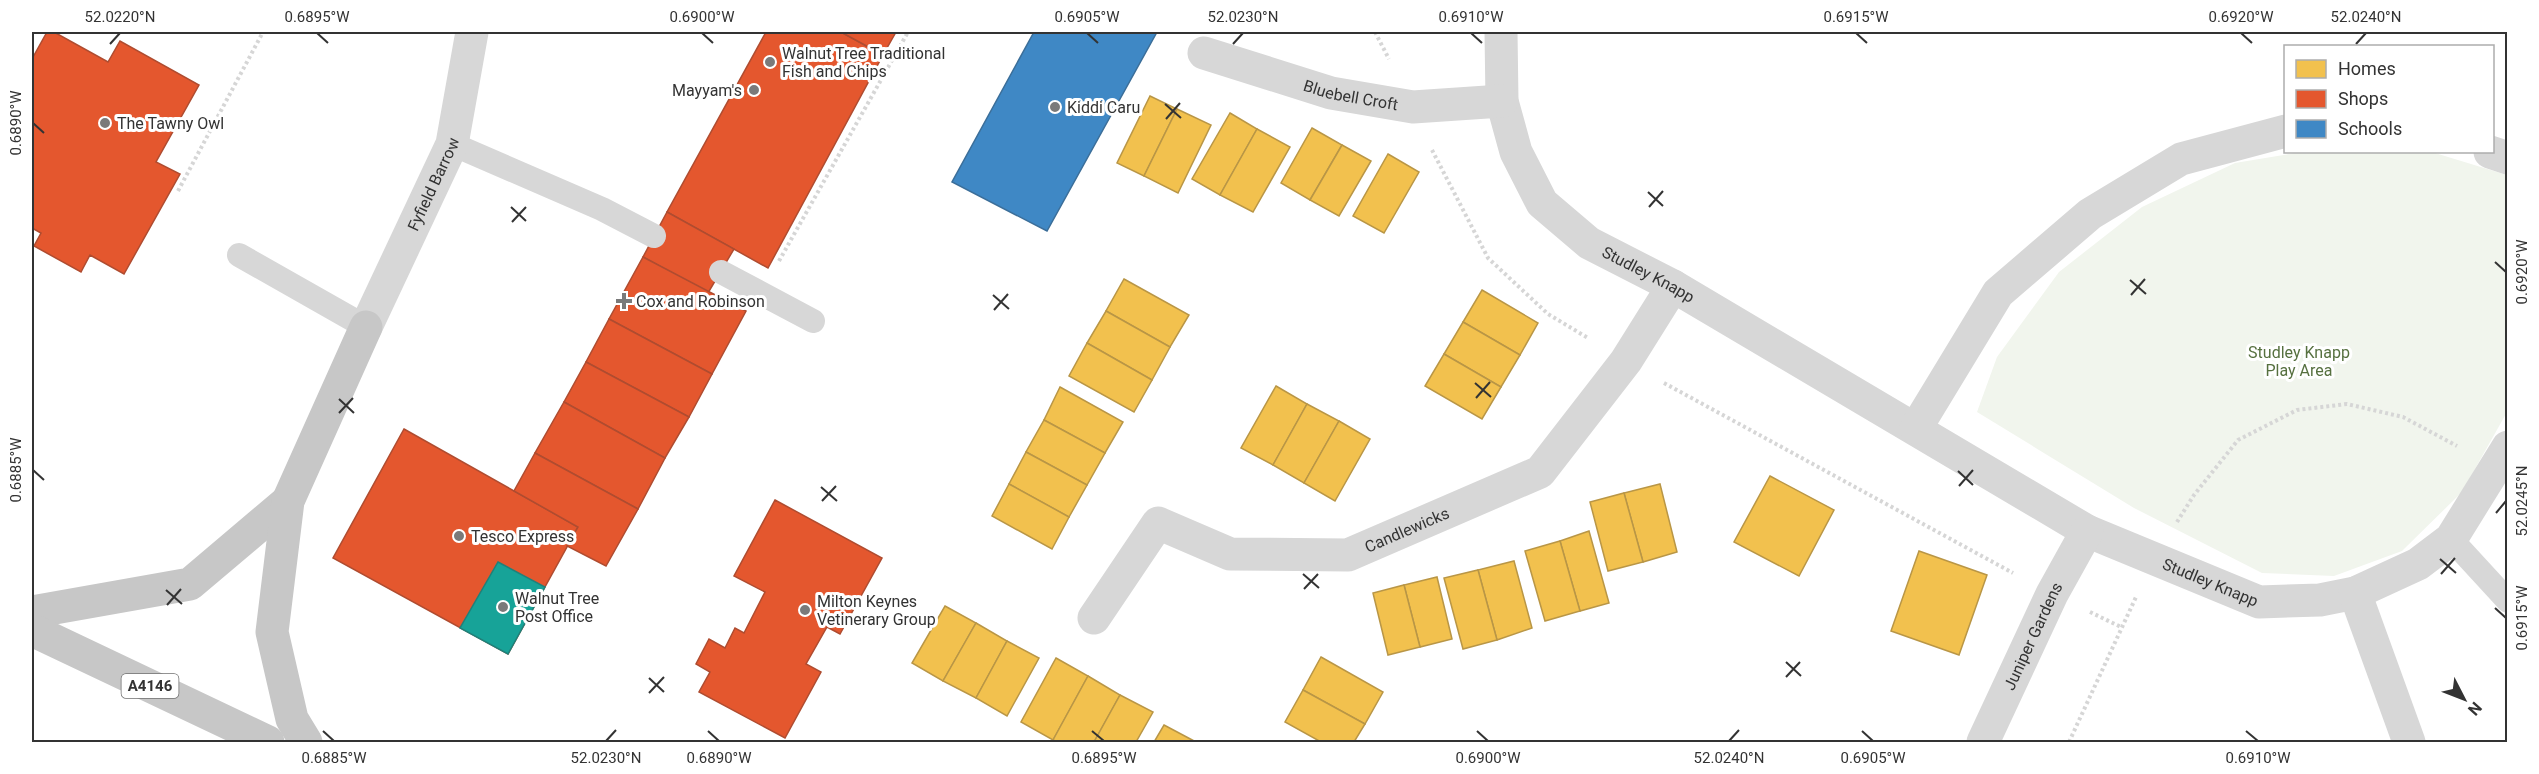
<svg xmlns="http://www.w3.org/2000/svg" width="2539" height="774" viewBox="0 0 2539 774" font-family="Roboto,sans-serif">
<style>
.green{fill:#f1f5ed}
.homes{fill:#f2c14e;stroke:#b99646;stroke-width:1.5}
.shops{fill:#e4572e;stroke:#af4c30;stroke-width:1.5}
.schools{fill:#3f88c5;stroke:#3b6e99;stroke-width:1.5}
.public{fill:#17a398;stroke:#1f817a;stroke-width:1.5}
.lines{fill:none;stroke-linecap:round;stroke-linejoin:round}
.path{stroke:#d6d6d6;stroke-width:4;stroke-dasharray:3 3;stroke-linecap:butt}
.service{stroke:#d7d7d7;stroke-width:24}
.minor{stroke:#d7d7d7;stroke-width:33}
.tertiary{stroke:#d7d7d7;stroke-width:33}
.trunk{stroke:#c7c7c7;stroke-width:33}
.ticks{fill:none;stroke:#333;stroke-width:2}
.poi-dot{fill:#7a7a7a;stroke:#fff;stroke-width:2}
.labels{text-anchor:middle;stroke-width:6;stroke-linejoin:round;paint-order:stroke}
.shield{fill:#fff;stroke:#707070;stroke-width:1.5}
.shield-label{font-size:15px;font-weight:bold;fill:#333}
.poi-label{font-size:16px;fill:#333;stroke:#fff;text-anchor:start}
.street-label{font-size:16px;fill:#333;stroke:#fff}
.park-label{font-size:16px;fill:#56703f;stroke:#fff}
.neatline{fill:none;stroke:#333;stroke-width:2}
.ticks-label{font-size:15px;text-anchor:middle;fill:#333}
</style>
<rect width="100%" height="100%" fill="#fff"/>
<polygon class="green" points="2301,152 2435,153 2507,175 2507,412 2462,492 2402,551 2334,576 2262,573 2134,508 1977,412 1997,357 2059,272 2142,207 2235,163"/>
<g class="homes">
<polygon points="1150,96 1177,109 1144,176 1117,163"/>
<polygon points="1177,109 1211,125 1178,193 1144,176"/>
<polygon points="1230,113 1257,129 1220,195 1192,179"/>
<polygon points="1312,128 1342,145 1310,200 1281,183"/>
<polygon points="1257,129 1290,147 1253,212 1220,195"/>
<polygon points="1342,145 1371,161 1339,216 1310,200"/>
<polygon points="1388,154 1419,172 1384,233 1353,216"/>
<polygon points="1124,279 1189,315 1170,347 1106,311"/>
<polygon points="1482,290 1538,323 1520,355 1463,322"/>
<polygon points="1106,311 1170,347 1152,380 1087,343"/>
<polygon points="1463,322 1520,355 1501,387 1444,354"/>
<polygon points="1087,343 1152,380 1134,412 1069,376"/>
<polygon points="1444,354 1501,387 1482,419 1425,386"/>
<polygon points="1276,386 1307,404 1273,465 1241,448"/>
<polygon points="1060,387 1123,422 1105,453 1044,420"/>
<polygon points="1307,404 1339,421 1304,483 1273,465"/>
<polygon points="1044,420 1105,453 1087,485 1026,452"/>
<polygon points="1339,421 1370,439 1335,501 1304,483"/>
<polygon points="1026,452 1087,485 1069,517 1009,484"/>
<polygon points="1770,476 1834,510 1799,576 1734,542"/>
<polygon points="1009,484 1069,517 1052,549 992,516"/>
<polygon points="1660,484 1677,552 1643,562 1624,493"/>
<polygon points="1624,493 1643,562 1608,571 1590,502"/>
<polygon points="1589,531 1609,603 1580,611 1560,541"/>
<polygon points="1560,541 1580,611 1545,621 1525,551"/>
<polygon points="1919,551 1987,575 1959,655 1891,631"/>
<polygon points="1514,561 1532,628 1497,640 1478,570"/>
<polygon points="1478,570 1497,640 1463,649 1444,578"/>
<polygon points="1437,577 1452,639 1420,647 1404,585"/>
<polygon points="1404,585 1420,647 1388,655 1373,593"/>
<polygon points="945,606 976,623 943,681 912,663"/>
<polygon points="976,623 1007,641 976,698 943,681"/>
<polygon points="1007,641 1039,658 1007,716 976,698"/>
<polygon points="1321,657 1383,692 1365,724 1303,690"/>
<polygon points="1056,658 1088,676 1053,740 1021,722"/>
<polygon points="1088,676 1120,695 1094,742 1058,742 1053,740"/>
<polygon points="1303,690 1365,724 1354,742 1321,742 1285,722"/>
<polygon points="1120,695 1153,712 1136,742 1094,742"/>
<polygon points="1164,725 1196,742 1154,742"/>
</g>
<g class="shops">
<polygon points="47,32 54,32 108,62 120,41 199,85 156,162 180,174 124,274 90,255 81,272 34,246 41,233 32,228 32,59"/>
<polygon points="766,32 841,32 883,55 768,268 667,212"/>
<polygon points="841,32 896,32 883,55"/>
<polygon points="667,212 734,249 708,293 643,257"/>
<polygon points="643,257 746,311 712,374 609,319"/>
<polygon points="609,319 712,374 689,417 586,362"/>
<polygon points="586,362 689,417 665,458 564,402"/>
<polygon points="564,402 665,458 638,509 535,453"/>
<polygon points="404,429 578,527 508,654 333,558"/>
<polygon points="535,453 638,509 606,566 567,546 578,527 514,491"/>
<polygon points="775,500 882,558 840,634 827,627 806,664 821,672 785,738 699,692 710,672 696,664 709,639 725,648 735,628 744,633 765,592 734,576"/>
</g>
<polygon class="schools" points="1034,32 1157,32 1047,231 952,182"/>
<polygon class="public" points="498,562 545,587 508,654 460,628"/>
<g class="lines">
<g class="path">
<polyline points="1375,32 1389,59"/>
<polyline points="1432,150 1488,258 1548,314 1588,338"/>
<polyline points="178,191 263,32"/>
<polyline points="779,261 908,32"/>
<polyline points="1664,383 2013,573"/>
<polyline points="2177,522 2194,495 2238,440 2297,410 2347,404 2403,417 2457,446"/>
<polyline points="2090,612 2121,627"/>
<polyline points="2069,742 2136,597"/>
</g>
<g class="service">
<polyline points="452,144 602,209 654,236"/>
<polyline points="239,255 366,327"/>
<polyline points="721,272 813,321"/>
<polyline points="2451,539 2508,601"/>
</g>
<g class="minor">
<path id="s1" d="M1501 32 1502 101 1516 152 1542 203 1589 243 1673 286 2087 531 2259 602 2320 600 2355 593 2418 564 2451 539 2508 447"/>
<path id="s2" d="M1204 53 1331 93 1413 107 1502 101"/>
<polyline points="2490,152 2508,158"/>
<polyline points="1916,428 1998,293 2090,214 2181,159 2286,131"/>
<polyline points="2355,593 2409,742"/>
<path id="s3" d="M1094 618 1158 523 1230 554 1348 555 1540 472 1626 361 1673 286"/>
<path id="s4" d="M1983 742 2052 594 2087 531"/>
</g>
<path class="tertiary" id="s5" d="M366 327 452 144 472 32"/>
<g class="trunk">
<polyline points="32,612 190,584 288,501"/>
<polyline points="32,630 268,742"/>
<polyline points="306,742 292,719 272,632 288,501 366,327"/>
</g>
</g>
<path class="ticks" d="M317 33 328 43M702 33 713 43M1087 33 1098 43M1471 33 1482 43M1856 33 1867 43M2241 33 2252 43M110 44 120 33M1233 44 1243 33M2356 44 2366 33M1165 104 1181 118M1166 119 1180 103M33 123 44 133M1648 192 1663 206M511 207 526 221M1649 207 1663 191M512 222 526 207M2495 262 2506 272M2130 280 2146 294M993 295 1009 309M2131 295 2145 279M994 310 1008 294M1475 383 1491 397M1476 398 1490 382M339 399 354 413M339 413 353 398M33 470 44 480M1958 471 1973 485M1959 486 1973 470M821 487 837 501M822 501 836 486M2496 513 2506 501M2440 559 2456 573M1303 574 1319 588M2441 574 2455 558M1304 589 1318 574M166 590 182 604M167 605 181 589M2495 608 2506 618M1786 662 1801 676M1786 677 1800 662M649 678 664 692M649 693 664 677M323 731 334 741M708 731 719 741M1092 731 1104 741M1477 731 1488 741M1862 731 1873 741M2246 731 2258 741M606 741 616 730M1729 741 1739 730"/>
<g class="poi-dot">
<circle cx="770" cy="62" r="6"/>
<circle cx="754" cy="90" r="6"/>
<circle cx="1055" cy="107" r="6"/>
<circle cx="105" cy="123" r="6"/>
<path d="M621 292h6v6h6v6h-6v6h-6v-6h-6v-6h6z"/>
<circle cx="459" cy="536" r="6"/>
<circle cx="503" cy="607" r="6"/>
<circle cx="805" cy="610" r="6"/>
</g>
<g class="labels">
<rect class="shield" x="121.5" y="674" width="57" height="24" rx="4.5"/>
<g class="shield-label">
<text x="150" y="691">A4146</text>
</g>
<g class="poi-label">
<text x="782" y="59">Walnut Tree Traditional<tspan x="782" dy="18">Fish and Chips</tspan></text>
<text x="742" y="96" text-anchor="end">Mayyam's</text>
<text x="1067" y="113">Kiddi Caru</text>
<text x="117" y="129">The Tawny Owl</text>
<text x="636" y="307">Cox and Robinson</text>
<text x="471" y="542">Tesco Express</text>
<text x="515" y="604">Walnut Tree<tspan x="515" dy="18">Post Office</tspan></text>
<text x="817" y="607">Milton Keynes<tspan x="817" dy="18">Vetinerary Group</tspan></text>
</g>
<g class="street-label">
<text dy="6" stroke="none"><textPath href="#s2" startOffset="153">Bluebell Croft</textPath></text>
<text dy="6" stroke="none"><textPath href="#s5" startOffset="158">Fyfield Barrow</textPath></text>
<text dy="6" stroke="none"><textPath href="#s1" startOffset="308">Studley Knapp</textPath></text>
<text dy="6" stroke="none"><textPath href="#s3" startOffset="375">Candlewicks</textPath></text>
<text dy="6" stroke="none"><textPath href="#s1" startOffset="950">Studley Knapp</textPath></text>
<text dy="6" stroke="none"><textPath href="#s4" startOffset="117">Juniper Gardens</textPath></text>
</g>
<g class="park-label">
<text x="2299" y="358">Studley Knapp<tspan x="2299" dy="18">Play Area</tspan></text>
</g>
</g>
<rect width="2539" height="774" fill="none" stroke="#ffffff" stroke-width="66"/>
<rect x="2284" y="45" width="210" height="108" fill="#ffffff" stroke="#adadad" stroke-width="1.5"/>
<rect x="2296" y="60" width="30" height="18" fill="#f2c14e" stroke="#adadad" stroke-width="1.5"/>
<text x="2338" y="75" font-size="18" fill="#333333">Homes</text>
<rect x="2296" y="90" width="30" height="18" fill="#e4572e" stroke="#adadad" stroke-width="1.5"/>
<text x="2338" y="105" font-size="18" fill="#333333">Shops</text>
<rect x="2296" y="120" width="30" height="18" fill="#3f88c5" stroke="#adadad" stroke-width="1.5"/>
<text x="2338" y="135" font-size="18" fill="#333333">Schools</text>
<g transform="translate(2464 699) rotate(132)" stroke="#ffffff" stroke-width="4.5" paint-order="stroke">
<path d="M0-4.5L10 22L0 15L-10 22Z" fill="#333333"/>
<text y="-9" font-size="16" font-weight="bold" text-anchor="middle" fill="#333333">N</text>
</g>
<rect x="33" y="33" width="2473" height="708" class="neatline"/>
<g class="ticks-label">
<text x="120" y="22">52.0220°N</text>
<text x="317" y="22">0.6895°W</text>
<text x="702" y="22">0.6900°W</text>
<text x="1087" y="22">0.6905°W</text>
<text x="1243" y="22">52.0230°N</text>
<text x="1471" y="22">0.6910°W</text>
<text x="1856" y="22">0.6915°W</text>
<text x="2241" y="22">0.6920°W</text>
<text x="2366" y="22">52.0240°N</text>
<text transform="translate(16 123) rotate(-90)" y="5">0.6890°W</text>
<text transform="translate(2522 272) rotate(-90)" y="5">0.6920°W</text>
<text transform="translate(16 470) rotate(-90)" y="5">0.6885°W</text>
<text transform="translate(2522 501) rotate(-90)" y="5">52.0245°N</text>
<text transform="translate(2522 618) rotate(-90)" y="5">0.6915°W</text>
<text x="334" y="763">0.6885°W</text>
<text x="606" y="763">52.0230°N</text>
<text x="719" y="763">0.6890°W</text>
<text x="1104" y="763">0.6895°W</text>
<text x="1488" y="763">0.6900°W</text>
<text x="1729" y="763">52.0240°N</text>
<text x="1873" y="763">0.6905°W</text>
<text x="2258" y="763">0.6910°W</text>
</g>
</svg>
